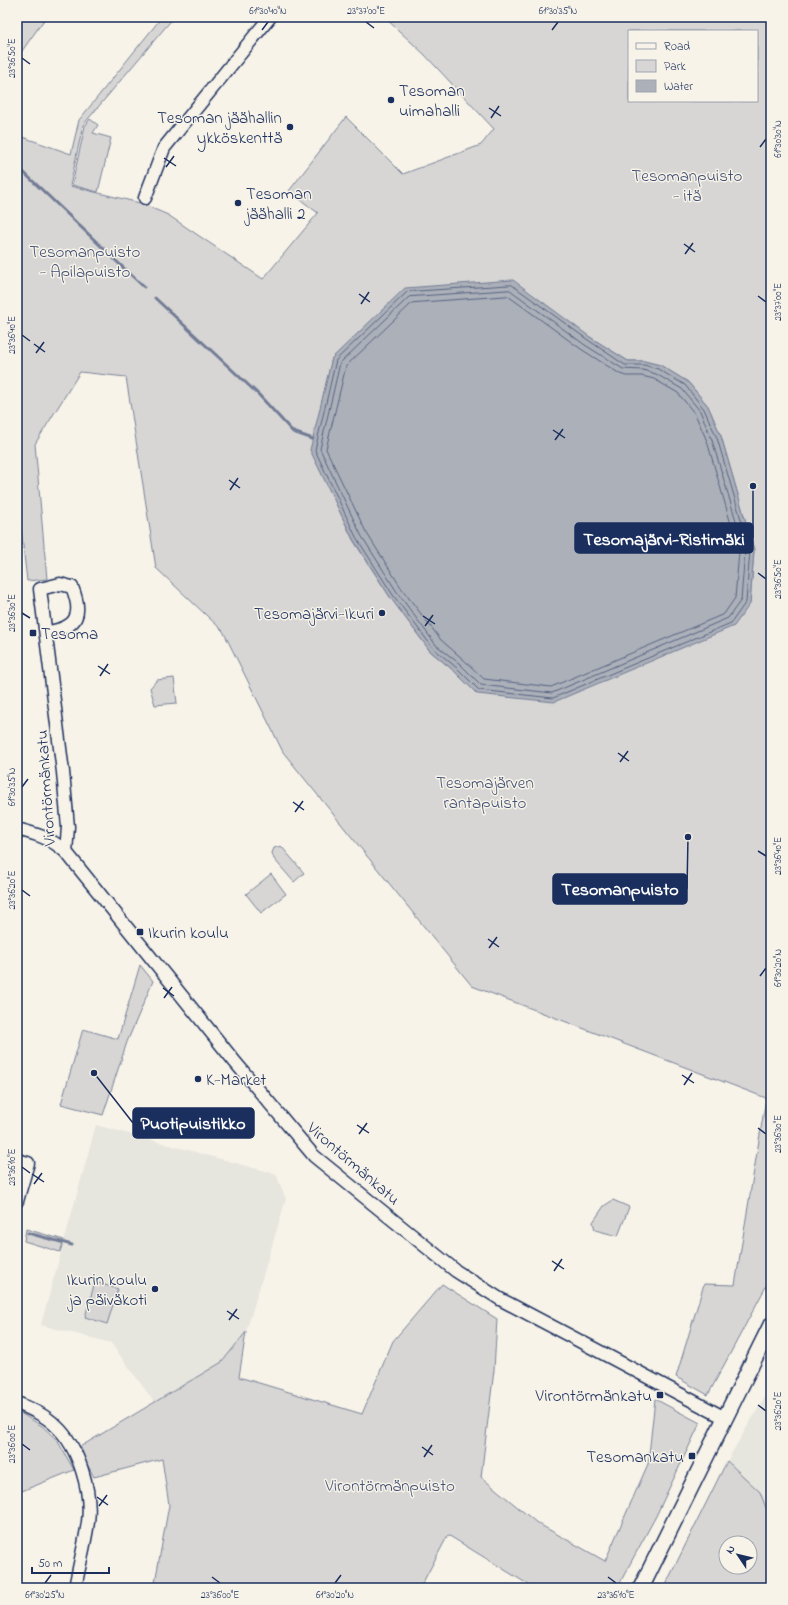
<svg xmlns="http://www.w3.org/2000/svg" width="788" height="1605" viewBox="0 0 788 1605" font-family="'Indie Flower',sans-serif">
<style>
.built{fill:#e6e5de}
.green{fill:#d7d6d4;stroke:#798299;fill-rule:evenodd}
.water{fill:#acb0b9;stroke:#727c95}
.lines{fill:none;stroke-linecap:round;stroke-linejoin:round}
.shore{stroke:#556382;stroke-width:1}
.stream{stroke:#727c95;stroke-width:3}
.minor-casing{stroke:#1b2f5e;stroke-width:15}
.major-casing{stroke:#1b2f5e;stroke-width:18}
.minor{stroke:#f7f3e8;stroke-width:12}
.major{stroke:#f7f3e8;stroke-width:15}
.ticks{fill:none;stroke:#1b2f5e;stroke-width:1.5}
.poi-dot{fill:#1b2f5e;stroke:#f7f3e8;stroke-width:1.5}
.labels{text-anchor:middle;stroke-width:3;stroke-linejoin:round;paint-order:stroke}
.poi-label{font-size:17px;fill:#1b2f5e;stroke:#f7f3e8;text-anchor:start}
.park-label{font-size:17px;fill:#415076;stroke:#f7f3e8}
.street-label{font-size:17px;fill:#1b2f5e;stroke:#f7f3e8}
.leader{fill:none;stroke:#1b2f5e;stroke-width:1.5}
.callout-dot{fill:#1b2f5e;stroke:#f7f3e8;stroke-width:1.5}
.callout{fill:#1b2f5e;stroke:#1b2f5e;stroke-width:1.5}
.callout-label{font-size:18px;text-anchor:middle;font-weight:bold;fill:#fff}
.neatline{fill:none;stroke:#1b2f5e;stroke-width:1.5}
.ticks-label{font-size:10px;text-anchor:middle;fill:#1b2f5e}
</style>
<rect width="100%" height="100%" fill="#f7f3e8"/>
<filter id="ink" filterUnits="userSpaceOnUse"><feTurbulence type="fractalNoise" baseFrequency=".025" numOctaves="2"/><feDisplacementMap in="SourceGraphic" scale="8" xChannelSelector="R" yChannelSelector="G"/><feConvolveMatrix kernelMatrix="1 2 1 2 8 2 1 2 1" color-interpolation-filters="sRGB"/></filter>
<g filter="url(#ink)">
<g class="built">
<polygon points="96,1125 276,1174 286,1199 246,1332 222,1362 155,1403 111,1343 41,1325"/>
<polygon points="771,1383 771,1521 760,1492 727,1461 762,1402"/>
</g>
<g class="green">
<polygon points="17,17 46,17 17,58"/>
<path d="M162 17H174L83 125 70 186 140 203 168 215 263 279 318 213 289 191 346 117 403 174 481 145 494 129 424 54 384 17H771V1277L708 1395 676 1377 704 1284 735 1285 766 1098 472 986 283 752 223 631 156 568 126 377 80 372 35 444 47 579 27 581 17 492V135L71 154 79 120ZM629 31H757V101H629ZM590 337 628 361H644L660 365 688 382 708 406 721 436 754 550 750 604 454 671 430 651 390 597 353 540 311 450 332 358Z"/>
<polygon points="90,119 98,125 93,133 111,138 98,192 72,185 85,126"/>
<polygon points="174,678 177,703 155,705 150,688 157,680"/>
<polygon points="281,846 304,873 294,882 274,859 272,853 274,848"/>
<polygon points="271,874 286,894 261,913 246,894"/>
<polygon points="140,965 153,981 127,1042 103,1115 61,1104 83,1029 118,1039"/>
<polygon points="613,1200 629,1207 618,1236 595,1230 593,1222 604,1206"/>
<polygon points="26,1229 64,1240 60,1252 24,1241"/>
<polygon points="95,1282 118,1289 107,1324 85,1317"/>
<polygon points="442,1284 497,1319 494,1370 481,1477 537,1523 605,1561 648,1464 655,1399 700,1423 656,1516 617,1588 534,1588 448,1535 420,1588 154,1588 169,1505 162,1459 94,1477 78,1448 222,1362 246,1332 239,1377 362,1414 393,1341"/>
<polygon points="17,1411 42,1426 57,1440 74,1470 17,1493"/>
<path d="M727 1461 760 1492 771 1521V1588H664ZM726 1543H750V1567H726Z"/>
</g>
<polygon class="water" points="513,280 590,337 628,361 644,361 660,365 688,382 708,406 721,436 754,550 750,604 734,626 554,702 477,694 454,671 430,651 390,597 353,539 310,450 332,358 405,288"/>
<g class="lines">
<g class="shore">
<polygon points="512,285 588,340 625,365 644,365 658,369 685,385 704,409 717,438 750,550 746,602 731,623 553,698 479,690 457,668 433,648 393,595 356,537 315,450 336,360 407,292"/>
<polygon points="510,290 585,345 623,369 643,370 656,374 682,389 700,411 712,440 745,551 741,600 728,618 552,693 481,685 460,664 436,645 397,592 361,535 320,449 340,363 409,297"/>
<polygon points="508,296 581,349 620,374 626,376 642,376 654,379 678,393 695,414 707,441 739,552 735,598 724,614 551,687 484,679 464,660 441,640 402,589 366,532 326,449 346,366 412,303"/>
</g>
<g class="stream">
<polyline points="17,166 104,249"/>
<polyline points="114,259 144,287"/>
<polyline points="155,298 259,395 293,432 313,439"/>
<polyline points="28,1233 72,1245"/>
</g>
<g class="minor-casing">
<g id="minor">
<polyline points="145,198 164,148 270,17"/>
<path d="M47 632C78 628 83 614 72 587L60 584 40 589 63 772 68 827 66 852"/>
<path d="M17 829C36 834 51 838 66 852L235 1062 314 1156 456 1271 500 1299 725 1418"/>
<polyline points="17,1160 28,1163 17,1201"/>
<path d="M17 1403C31 1409 45 1415 56 1426 79 1447 92 1492 88 1522 85 1544 79 1566 75 1588"/>
</g>
</g>
<g class="major-casing">
<polyline id="major" points="641,1588 771,1325"/>
</g>
<use href="#minor" class="minor"/>
<use href="#major" class="major"/>
</g>
</g>
<path class="ticks" d="M366 22 374 28M262 30 268 22M552 30 558 22M22 58 30 64M489 108 501 116M491 118 499 106M760 147 766 139M164 158 176 166M166 167 174 156M684 244 695 252M685 254 693 243M359 294 370 302M758 296 766 302M361 304 369 292M22 335 30 341M34 344 45 352M36 353 44 342M553 430 565 438M555 440 563 429M229 480 240 488M230 490 238 478M758 573 766 579M22 613 30 618M423 616 435 624M425 626 433 615M98 666 110 674M100 676 108 664M618 753 629 761M620 762 628 751M22 787 28 779M293 802 304 810M295 812 303 801M758 851 766 856M22 890 30 896M488 939 499 947M489 948 497 937M760 976 766 968M163 988 174 996M164 998 172 987M682 1075 694 1083M684 1085 692 1073M357 1125 369 1133M758 1128 766 1134M359 1134 367 1123M22 1167 30 1173M32 1174 44 1182M34 1184 42 1173M552 1261 564 1269M554 1271 562 1259M227 1311 239 1319M229 1320 237 1309M758 1405 766 1411M22 1444 30 1450M422 1447 433 1455M424 1457 432 1445M97 1497 108 1505M99 1506 107 1495M212 1577 220 1583M608 1577 616 1583M45 1583 51 1575M335 1583 341 1575"/>
<g class="poi-dot">
<circle cx="391" cy="100" r="4"/>
<circle cx="290" cy="127" r="4"/>
<circle cx="238" cy="203" r="4"/>
<circle cx="382" cy="613" r="4"/>
<rect x="29" y="629" width="8" height="8" rx="2"/>
<rect x="136" y="928" width="8" height="8" rx="2"/>
<circle cx="198" cy="1079" r="4"/>
<circle cx="155" cy="1289" r="4"/>
<rect x="656" y="1391" width="8" height="8" rx="2"/>
<rect x="688" y="1452" width="8" height="8" rx="2"/>
</g>
<g class="labels">
<g class="poi-label">
<text x="399" y="96">Tesoman<tspan x="399" dy="20">uimahalli</tspan></text>
<text x="282" y="123" text-anchor="end">Tesoman jäähallin<tspan x="282" dy="20">ykköskenttä</tspan></text>
<text x="246" y="199">Tesoman<tspan x="246" dy="20">jäähalli 2</tspan></text>
<text x="374" y="619" text-anchor="end">Tesomajärvi-Ikuri</text>
<text x="41" y="639">Tesoma</text>
<text x="148" y="938">Ikurin koulu</text>
<text x="206" y="1085">K-Market</text>
<text x="147" y="1285" text-anchor="end">Ikurin koulu<tspan x="147" dy="20">ja päiväkoti</tspan></text>
<text x="652" y="1401" text-anchor="end">Virontörmänkatu</text>
<text x="684" y="1462" text-anchor="end">Tesomankatu</text>
</g>
<g class="park-label">
<text x="687" y="181">Tesomanpuisto<tspan x="687" dy="20">- itä</tspan></text>
<text x="85" y="257">Tesomanpuisto<tspan x="85" dy="20">- Apilapuisto</tspan></text>
<text x="485" y="788">Tesomajärven<tspan x="485" dy="20">rantapuisto</tspan></text>
<text x="390" y="1491">Virontörmänpuisto</text>
</g>
<g class="street-label">
<text transform="translate(45 788) rotate(-94)" y="6">Virontörmänkatu</text>
<text transform="translate(354 1163) rotate(41)" y="6">Virontörmänkatu</text>
</g>
</g>
<path class="leader" d="M753 486L753 538M688 837L687 889M94 1073L133 1123"/>
<g class="callout-dot">
<circle cx="753" cy="486" r="4"/>
<circle cx="688" cy="837" r="4"/>
<circle cx="94" cy="1073" r="4"/>
</g>
<g class="callout">
<rect x="575" y="523" width="178" height="30" rx="4"/>
<rect x="553" y="874" width="134" height="30" rx="4"/>
<rect x="133" y="1108" width="121" height="30" rx="4"/>
</g>
<g class="callout-label">
<text x="664" y="545">Tesomajärvi-Ristimäki</text>
<text x="620" y="895">Tesomanpuisto</text>
<text x="193" y="1129">Puotipuistikko</text>
</g>
<rect width="788" height="1605" fill="none" stroke="#f7f3e8" stroke-width="44"/>
<rect x="628" y="30" width="130" height="72" fill="#f7f3e8" stroke="#9fa5b1"/>
<rect x="636" y="43" width="20" height="6" fill="#f7f3e8" stroke="#9fa5b1"/>
<text x="664" y="50" font-size="12" fill="#1b2f5e">Road</text>
<rect x="636" y="60" width="20" height="12" fill="#d7d6d4" stroke="#9fa5b1"/>
<text x="664" y="70" font-size="12" fill="#1b2f5e">Park</text>
<rect x="636" y="80" width="20" height="12" fill="#acb0b9" stroke="#9fa5b1"/>
<text x="664" y="90" font-size="12" fill="#1b2f5e">Water</text>
<g transform="translate(738 1555) rotate(305)"><circle r="19" fill="#f7f3e8" stroke="#9fa5b1"/>
<path d="M0-3L7 15L0 10L-7 15Z" fill="#1b2f5e"/>
<text y="-6" font-size="11" font-weight="bold" text-anchor="middle" fill="#1b2f5e">N</text>
</g>
<path d="M32 1567v6h77v-6" fill="none" stroke="#1b2f5e" stroke-width="2"/>
<text x="38" y="1567" font-size="12" fill="#1b2f5e" stroke="#f7f3e8" stroke-width="3" paint-order="stroke">50 m</text>
<rect x="22" y="22" width="744" height="1561" class="neatline"/>
<g class="ticks-label">
<text x="268" y="14">61°30'40"N</text>
<text x="366" y="14">23°37'00"E</text>
<text x="558" y="14">61°30'35"N</text>
<text transform="translate(11 58) rotate(-90)" y="4">23°36'50"E</text>
<text transform="translate(777 139) rotate(-90)" y="4">61°30'30"N</text>
<text transform="translate(777 302) rotate(-90)" y="4">23°37'00"E</text>
<text transform="translate(11 335) rotate(-90)" y="4">23°36'40"E</text>
<text transform="translate(777 579) rotate(-90)" y="4">23°36'50"E</text>
<text transform="translate(11 613) rotate(-90)" y="4">23°36'30"E</text>
<text transform="translate(11 787) rotate(-90)" y="4">61°30'35"N</text>
<text transform="translate(777 856) rotate(-90)" y="4">23°36'40"E</text>
<text transform="translate(11 890) rotate(-90)" y="4">23°36'20"E</text>
<text transform="translate(777 968) rotate(-90)" y="4">61°30'20"N</text>
<text transform="translate(777 1134) rotate(-90)" y="4">23°36'30"E</text>
<text transform="translate(11 1167) rotate(-90)" y="4">23°36'10"E</text>
<text transform="translate(777 1411) rotate(-90)" y="4">23°36'20"E</text>
<text transform="translate(11 1444) rotate(-90)" y="4">23°36'00"E</text>
<text x="45" y="1598">61°30'25"N</text>
<text x="220" y="1598">23°36'00"E</text>
<text x="335" y="1598">61°30'20"N</text>
<text x="616" y="1598">23°36'10"E</text>
</g>
</svg>
